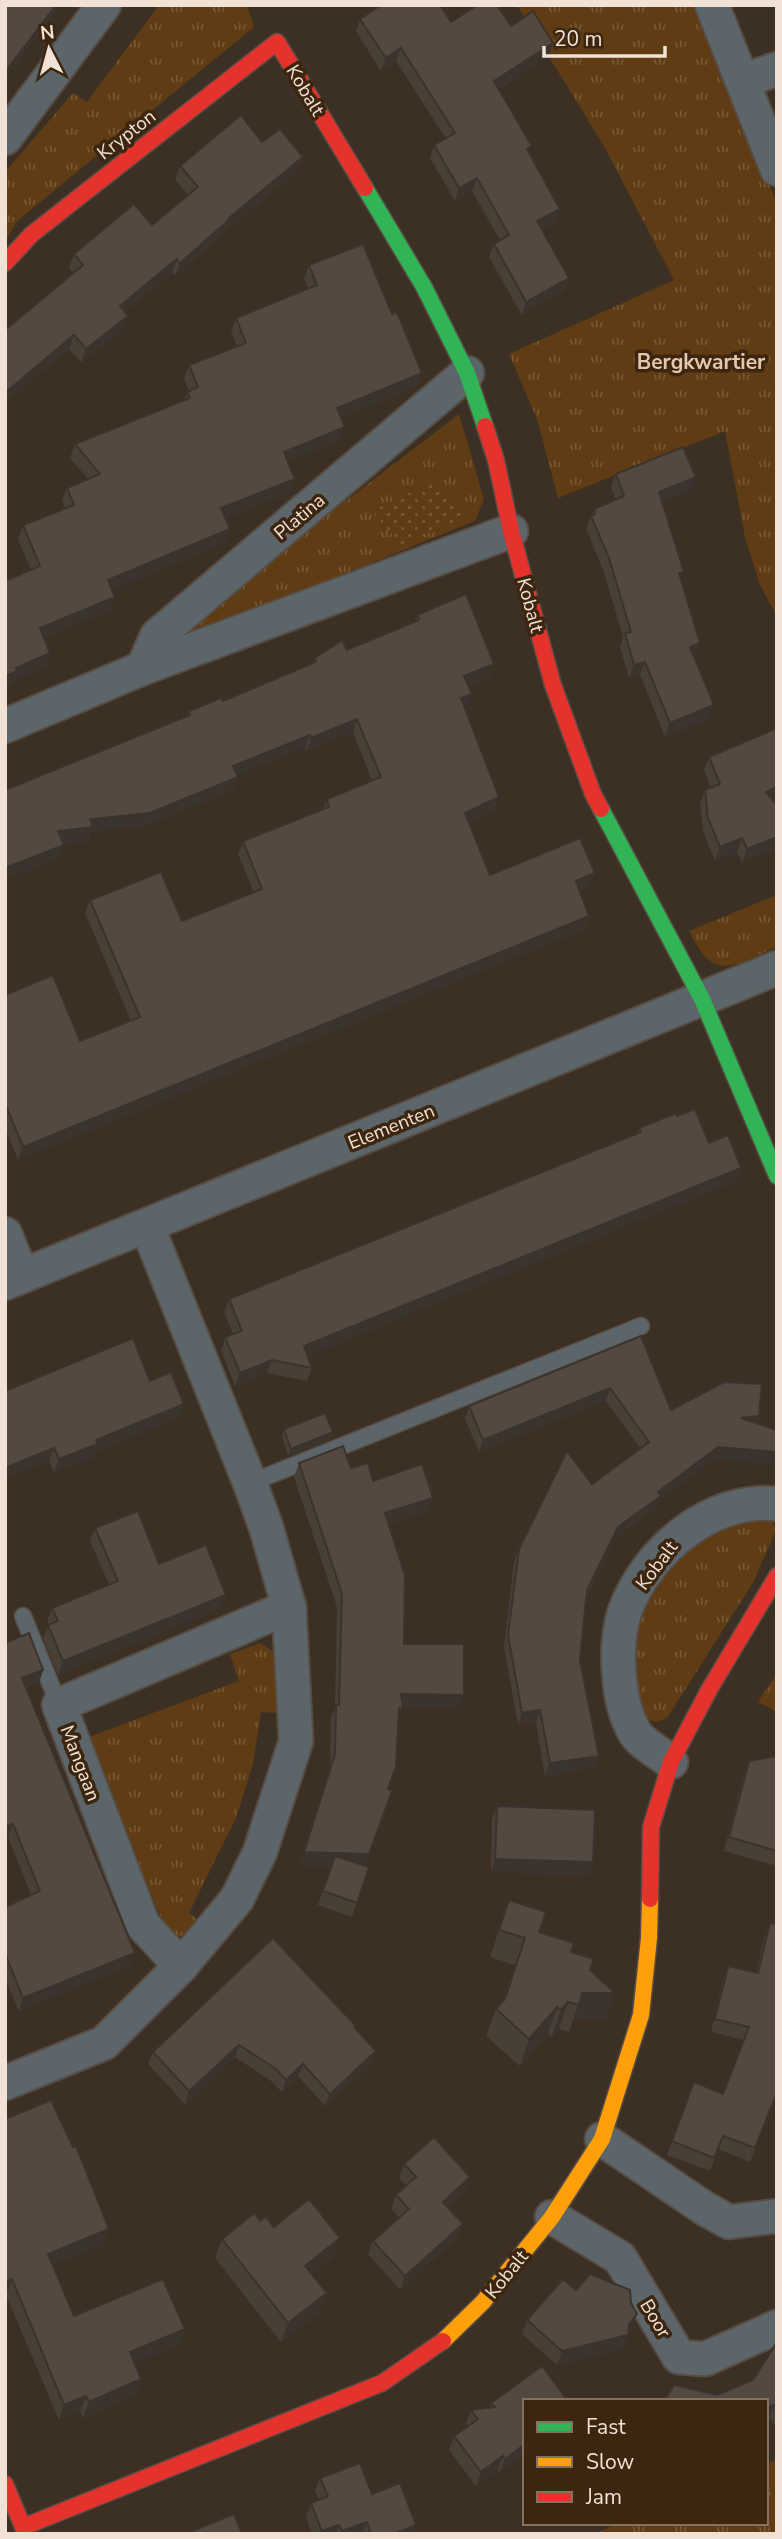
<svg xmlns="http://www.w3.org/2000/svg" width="782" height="2539" viewBox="0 0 782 2539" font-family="'Nunito Sans',sans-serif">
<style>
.grass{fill:url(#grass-tufts)}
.park{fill:url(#park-dots)}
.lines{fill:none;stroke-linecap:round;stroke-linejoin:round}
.lane-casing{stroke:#574c43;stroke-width:19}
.street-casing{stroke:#574c43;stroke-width:37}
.fast-casing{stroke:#574c43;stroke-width:19}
.slow-casing{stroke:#574c43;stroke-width:19}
.jam-casing{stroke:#574c43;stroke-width:19}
.lane{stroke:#5c666a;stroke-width:16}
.street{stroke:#5c666a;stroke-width:33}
.fast{stroke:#30b455;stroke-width:16}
.slow{stroke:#ff9f0a;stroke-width:16}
.jam{stroke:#e5322d;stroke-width:16}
.wall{fill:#483f37}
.shaded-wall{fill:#3b332d}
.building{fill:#544940;stroke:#3b332d;stroke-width:2}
.labels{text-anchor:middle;stroke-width:7;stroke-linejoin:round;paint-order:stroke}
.street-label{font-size:19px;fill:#f1e2d5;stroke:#3d2610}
.neighbourhood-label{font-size:21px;font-weight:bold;fill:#e4c7ac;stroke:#3d2610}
</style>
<defs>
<pattern id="grass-tufts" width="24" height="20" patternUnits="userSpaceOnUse" patternTransform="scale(1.75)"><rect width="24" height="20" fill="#5f3c13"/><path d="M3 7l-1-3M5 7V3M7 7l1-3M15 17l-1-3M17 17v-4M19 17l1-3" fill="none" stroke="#765834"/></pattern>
<pattern id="park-dots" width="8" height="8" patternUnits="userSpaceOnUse" patternTransform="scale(1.75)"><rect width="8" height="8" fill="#5f3c13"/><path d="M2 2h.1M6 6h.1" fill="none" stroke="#765834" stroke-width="1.8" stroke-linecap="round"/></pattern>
</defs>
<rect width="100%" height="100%" fill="#3c3024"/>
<g class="grass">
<polygon points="159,5 247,5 254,27 17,221 5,242 5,172 73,93 87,102"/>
<polygon points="517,5 696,5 777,204 777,616 760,585 745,537 725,431 558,498 537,419 509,354 674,280 604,146"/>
<polygon points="459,414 484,499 475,521 173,643 170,636"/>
<path d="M777 895V947C732 966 714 983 689 931Z"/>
<path d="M770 1516 776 1530 754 1581 667 1718 656 1722 644 1719C621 1649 639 1583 701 1540 710 1534 722 1523 732 1519 743 1516 758 1517 770 1516Z"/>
<polygon points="260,1643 277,1654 277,1713 261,1712 253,1764 236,1818 189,1913 198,1920 188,1935 169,1937 86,1738 239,1681 230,1654"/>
<polygon points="777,1673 777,1712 758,1702"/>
<polygon points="777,2460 777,2534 594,2534 619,2523 766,2523 766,2464"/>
</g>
<polygon class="park" points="429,483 466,517 401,545 372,511"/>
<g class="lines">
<g class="lane-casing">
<g id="lane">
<polyline points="250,1483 641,1326"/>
<polyline points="23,1616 59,1705"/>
</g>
</g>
<g class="street-casing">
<g id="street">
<polyline points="712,5 777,169"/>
<polyline points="742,81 777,69"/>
<polyline points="5,138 104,5"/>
<polyline points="143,668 157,636 467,373"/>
<polyline points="5,726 143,668 511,531"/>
<polyline points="5,1234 22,1276"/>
<polyline points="5,1283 777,968"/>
<path d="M671 1762C660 1753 640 1743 634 1731 617 1701 614 1644 625 1611 647 1551 712 1496 777 1504"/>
<polyline points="181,1966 143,1925 59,1705 289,1607"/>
<polyline points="5,2083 104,2043 181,1966 237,1899 260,1852 296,1741 289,1607 266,1527 250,1483 147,1226"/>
<polyline points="602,2139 704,2208 729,2222 777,2216"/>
<polyline points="552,2217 620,2258 679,2357 705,2359 777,2327"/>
</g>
</g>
<g class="fast-casing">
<g id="fast">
<polyline points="365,188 424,287 467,373 485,426"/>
<polyline points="601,809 702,999 777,1176"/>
</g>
</g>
<g class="slow-casing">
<polyline id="slow" points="443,2341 483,2302 552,2217 602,2139 641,2015 649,1938 650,1899"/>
</g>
<g class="jam-casing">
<g id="jam">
<polyline points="5,263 32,234 277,42 365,188"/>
<polyline points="485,426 496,460 511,531 553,685 593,794 601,809"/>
<polyline points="650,1899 651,1827 671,1762 709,1690 777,1576"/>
<polyline points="5,2484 23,2527 382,2383 443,2341"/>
</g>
</g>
<use href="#lane" class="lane"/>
<use href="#street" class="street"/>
<use href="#fast" class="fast"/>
<use href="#slow" class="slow"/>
<use href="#jam" class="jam"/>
</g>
<g class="wall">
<polygon points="360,19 511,26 553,43 549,56 499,89 530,153 560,209 555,222 541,229 569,278 564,291 522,315 489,257 494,244 500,240 472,191 455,201 430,158 434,145 446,139 396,61 381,71 356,31"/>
<polygon points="262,142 298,171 227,230 225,233 175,276 172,273 124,312 128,316 123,330 81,362 69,349 5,402 5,330 73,273 69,268 74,254 152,225 188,195 175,179 180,166"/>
<polygon points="309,265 392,314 422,373 417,386 341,418 345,427 340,440 288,461 295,479 290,492 225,518 230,529 225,543 112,590 110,610 44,638 50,653 45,667 14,680 12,685 31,570 18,539 23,525 65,508 62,501 67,488 88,479 70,458 75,444 184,400 187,392 189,391 184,379 189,365 237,346 231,332 236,318 309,289 304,279"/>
<polygon points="616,474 696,477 691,491 663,502 681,580 695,657 694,657 709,719 665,737 640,675 629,678 620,647 623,637 604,572 586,529 594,509 616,500 611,487"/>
<polygon points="417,615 490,677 468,686 467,707 465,708 494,810 469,822 490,875 590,886 579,891 589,916 585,929 18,1160 5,1128 5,995 80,1041 131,1021 85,913 90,900 182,921 254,893 238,854 243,841 323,809 327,799 372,781 353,732 306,751 305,748 237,775 233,790 145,826 91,831 88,841 63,843 64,845 59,858 5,879 5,790 187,716 189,711 223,701 313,663 315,658 347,650 415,621"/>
<polygon points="777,728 777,799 773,800 777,805 777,848 742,863 737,852 715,861 703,831 700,804 705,790 711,788 704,770 709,757"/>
<polygon points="677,1116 709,1143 741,1168 737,1181 307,1356 312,1368 307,1381 267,1373 235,1386 221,1351 225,1337 233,1334 224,1312 229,1299 637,1133 639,1128"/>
<polygon points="641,1336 671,1410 759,1416 757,1424 713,1460 660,1499 656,1508 614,1539 587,1595 580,1660 599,1756 594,1768 545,1776 536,1722 518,1725 504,1647 514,1561 519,1549 592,1484 640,1448 606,1401 479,1452 465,1419 469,1406"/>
<polygon points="150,1381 184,1404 179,1417 95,1452 93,1458 54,1473 49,1461 5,1479 5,1391"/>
<polygon points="284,1429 330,1440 288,1456 282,1436"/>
<polygon points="299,1463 351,1468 373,1481 433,1498 428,1511 388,1524 404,1644 464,1695 459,1708 403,1707 398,1720 388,1789 392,1791 365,1866 369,1867 352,1917 318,1905 331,1866 300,1865 330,1768 331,1718 335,1708 337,1607 294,1477"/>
<polygon points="95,1528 159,1564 221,1608 58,1675 43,1638 49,1625 47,1621 52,1608 109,1584 90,1541"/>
<polygon points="5,1643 43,1670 39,1683 26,1688 130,1966 19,2011 5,1978 5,1907 31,1895 8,1837"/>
<polygon points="777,1756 777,1866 724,1851 744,1774 749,1761"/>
<polygon points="497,1806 588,1876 491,1872 492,1819"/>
<polygon points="509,1900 539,1932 571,1952 615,1993 605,2020 573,2020 569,2032 559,2029 551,2038 548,2034 520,2066 486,2036 496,2009 503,2001 515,1965 490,1957"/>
<polygon points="770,1923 777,2093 750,2162 718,2149 710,2171 667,2155 694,2082 723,2094 744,2040 711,2032 723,1980 728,1966 756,1973 765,1936"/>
<polygon points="355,2025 355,2027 376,2051 371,2063 325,2106 298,2076 282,2092 271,2081 235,2057 185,2104 148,2064 153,2052"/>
<polygon points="5,2119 103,2245 53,2265 74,2316 185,2329 179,2344 135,2363 136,2395 83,2418 80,2411 59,2420 6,2295"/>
<polygon points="404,2164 470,2177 465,2191 448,2207 458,2237 400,2290 368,2254 373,2241 399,2217 391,2209 396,2195 407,2186 399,2178"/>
<polygon points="260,2221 274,2227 333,2257 311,2274 320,2312 281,2342 215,2258 222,2239"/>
<polygon points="576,2290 632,2328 628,2332 623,2349 557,2365 522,2334 527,2320"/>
<polygon points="777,2342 777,2427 769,2418 766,2419 766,2401 717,2395 753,2380"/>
<polygon points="525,2401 525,2457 523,2455 500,2472 498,2469 476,2486 449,2450 454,2436 468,2426 466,2423 471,2410 490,2408 491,2403"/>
<polygon points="320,2478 372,2494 413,2534 312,2534 306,2517 311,2503 319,2500 315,2491"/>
</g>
<g class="shaded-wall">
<polygon points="56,5 61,5 5,79 5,72"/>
<polygon points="553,43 549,56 490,94 494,81"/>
<polygon points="401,48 396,61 381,71 386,58"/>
<polygon points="303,157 298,171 227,230 225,233 175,276 180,263 229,218"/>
<polygon points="477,178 472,191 455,201 459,188"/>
<polygon points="560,209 555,222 532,234 537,221"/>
<polygon points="177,259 172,273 115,320 120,306"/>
<polygon points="569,278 564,291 522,315 526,302"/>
<polygon points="128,316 123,330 81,362 86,349"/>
<polygon points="74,335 69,349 5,402 5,393"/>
<polygon points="422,373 417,386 332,422 337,408"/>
<polygon points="345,427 340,440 279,465 284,452"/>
<polygon points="696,477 691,491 654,505 659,492"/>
<polygon points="295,479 290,492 216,522 221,508"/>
<polygon points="230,529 225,543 103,594 108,580"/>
<polygon points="115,597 110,610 35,642 40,628"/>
<polygon points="700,643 695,657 685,661 690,647"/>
<polygon points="50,653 45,667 14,680 12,685 5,688 5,676 16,668"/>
<polygon points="645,662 640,675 629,678 634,665"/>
<polygon points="494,664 490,677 460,690 464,676"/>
<polygon points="472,694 467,707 456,711 461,698"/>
<polygon points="714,705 709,719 665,737 670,723"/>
<polygon points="357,719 353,732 306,751 311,738"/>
<polygon points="310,735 305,748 229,779 233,766"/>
<polygon points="238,777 233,790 145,826 91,831 88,841 53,844 58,831 90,819"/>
<polygon points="777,787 777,799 761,805 766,792"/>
<polygon points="499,797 494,810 460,826 465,813"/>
<polygon points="777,837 777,848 742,863 747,849"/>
<polygon points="742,838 737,852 715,861 720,847"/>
<polygon points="64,845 59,858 5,879 5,868"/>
<polygon points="595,873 590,886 571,894 576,881"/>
<polygon points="589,916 585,929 18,1160 23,1147"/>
<polygon points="741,1168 737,1181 299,1360 304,1346"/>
<polygon points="272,1360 267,1373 235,1386 240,1373"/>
<polygon points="610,1388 606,1401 479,1452 483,1440"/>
<polygon points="184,1404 179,1417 95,1452 93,1458 54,1473 59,1459 96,1440"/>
<polygon points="759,1416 755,1429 741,1418"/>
<polygon points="333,1432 330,1440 288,1456 291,1449"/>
<polygon points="718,1447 777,1452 777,1464 713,1460 660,1499 656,1508 614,1539 582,1603 587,1590 618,1527 658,1492"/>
<polygon points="54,1448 49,1461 5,1479 5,1468"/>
<polygon points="433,1498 428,1511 380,1527 385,1513"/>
<polygon points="226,1595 221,1608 58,1675 63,1661"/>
<polygon points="43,1670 39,1683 18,1691 22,1678"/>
<polygon points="401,1694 464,1695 459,1708 396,1707"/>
<polygon points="399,1708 403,1708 398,1721"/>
<polygon points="540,1710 536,1722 518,1725 522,1713"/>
<polygon points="599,1756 594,1768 545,1776 550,1763"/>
<polygon points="13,1824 8,1837 5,1838 5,1827"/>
<polygon points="304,1852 369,1854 365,1868 300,1865"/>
<polygon points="495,1859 593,1862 588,1876 491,1872"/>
<polygon points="135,1953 130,1966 19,2011 23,1998"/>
<polygon points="582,1993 615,1993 605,2020 573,2020"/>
<polygon points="568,2002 559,2029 551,2038 561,2010"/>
<polygon points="557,2007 548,2034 520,2066 529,2039"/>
<polygon points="239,2045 235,2057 185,2104 189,2091"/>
<polygon points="376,2051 371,2063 325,2106 330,2094"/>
<polygon points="303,2064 298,2076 282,2092 286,2080"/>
<polygon points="470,2177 465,2191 438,2215 443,2202"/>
<polygon points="463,2224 458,2237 400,2290 405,2276"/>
<polygon points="109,2229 103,2245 42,2270 48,2254"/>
<polygon points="340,2238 333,2257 298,2285 305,2266"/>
<polygon points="12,2279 6,2295 5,2295 5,2282"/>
<polygon points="327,2293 320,2312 281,2342 288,2323"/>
<polygon points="637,2314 632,2328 625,2336 628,2335 623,2349 557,2365 562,2351 629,2324"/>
<polygon points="185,2329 179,2344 125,2368 130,2352"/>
<polygon points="141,2379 136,2395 83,2418 89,2402"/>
<polygon points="86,2396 80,2411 59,2420 64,2405"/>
<polygon points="774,2405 769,2418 766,2419 766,2408"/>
<polygon points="525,2444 525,2450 523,2455 500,2472 505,2459"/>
<polygon points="503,2456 498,2469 476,2486 481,2472"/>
<polygon points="367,2522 362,2534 341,2534 342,2531"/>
<polygon points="339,2525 336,2534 321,2534 322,2531"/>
<polygon points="416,2525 413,2534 394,2534"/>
</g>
<g class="building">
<polygon points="5,5 56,5 5,72"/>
<polygon points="381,5 440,5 451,22 478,5 497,5 511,26 533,11 553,43 494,81 532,146 527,149 560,209 537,221 569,278 526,302 494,244 509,235 477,178 459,188 434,145 455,133 401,48 386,58 360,19"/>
<polygon points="241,115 262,142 280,129 303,157 229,218 230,219 180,263 177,259 120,306 128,316 86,349 74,335 5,393 5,330 83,265 74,254 134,204 152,225 198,187 180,166"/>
<polygon points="363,244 392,314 397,312 422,373 337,408 345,427 284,452 295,479 221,508 230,529 108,580 115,597 40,628 50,653 16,668 17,671 5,676 5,581 40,566 23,525 74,505 67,488 100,474 75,444 190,398 187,392 198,387 189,365 246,343 236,318 317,285 309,265"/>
<polygon points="683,447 696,477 659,492 684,572 679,573 700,643 690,647 714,705 670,723 645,662 634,665 625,633 631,632 609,558 591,516 595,514 594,509 624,496 616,474"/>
<polygon points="466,594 494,664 464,676 472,694 461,698 499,797 465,813 490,875 580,838 595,873 576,881 589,916 23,1147 5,1103 5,995 53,975 80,1041 140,1017 90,900 161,872 182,921 262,889 243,841 329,807 327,799 381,777 357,719 311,738 310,735 233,766 238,777 150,813 90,819 93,827 58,831 64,845 5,868 5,790 190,715 189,711 221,698 223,701 316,662 315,658 342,640 347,650 419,620 417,615"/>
<polygon points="777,728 777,787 766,792 777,805 777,837 747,849 742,838 720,847 708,818 705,790 720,784 709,757"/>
<polygon points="695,1109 709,1143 728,1135 741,1168 304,1346 312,1368 272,1360 240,1373 225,1337 242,1331 229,1299 641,1132 639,1128 676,1113 677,1116"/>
<polygon points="641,1336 671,1410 724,1382 762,1384 759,1416 741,1418 777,1430 777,1452 718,1447 658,1492 661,1496 618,1527 587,1590 580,1660 599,1756 550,1763 540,1710 522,1713 508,1635 519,1549 567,1451 592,1484 649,1442 610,1388 483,1440 469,1406"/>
<polygon points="133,1338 150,1381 171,1372 184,1404 96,1440 98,1444 59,1459 54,1448 5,1468 5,1391"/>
<polygon points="325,1413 333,1432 291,1449 284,1429"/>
<polygon points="343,1446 351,1468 368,1463 373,1481 422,1464 433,1498 385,1513 405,1575 404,1644 464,1644 464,1695 401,1694 403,1708 399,1708 396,1766 388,1789 392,1791 369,1854 304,1852 335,1754 336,1705 339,1705 342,1594 299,1463"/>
<polygon points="138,1511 159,1564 206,1545 226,1595 63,1661 48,1625 58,1621 52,1608 118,1581 95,1528"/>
<polygon points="29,1633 43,1670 22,1678 135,1953 23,1998 5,1953 5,1907 40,1891 13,1824 5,1827 5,1643"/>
<polygon points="777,1756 777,1851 729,1837 749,1761"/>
<polygon points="497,1806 595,1810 593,1862 495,1859"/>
<polygon points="335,1856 369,1867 357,1903 323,1891"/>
<polygon points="509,1900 546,1912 539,1932 574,1943 571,1952 594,1959 590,1970 615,1993 582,1993 579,2005 568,2002 561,2010 557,2007 529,2039 496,2009 505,1999 525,1938 499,1930"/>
<polygon points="770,1923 777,1924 777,2092 755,2148 723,2136 714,2158 672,2141 694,2082 723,2094 749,2027 715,2019 728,1966 758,1973"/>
<polygon points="273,1938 355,2025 354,2027 376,2051 330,2094 303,2064 286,2080 276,2069 239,2045 189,2091 153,2052"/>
<polygon points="51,2100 73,2147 76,2146 109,2229 48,2254 74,2316 163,2279 185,2329 130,2352 141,2379 89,2402 86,2396 64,2405 12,2279 5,2282 5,2119"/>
<polygon points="434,2137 470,2177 443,2202 463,2224 405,2276 373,2241 409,2209 396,2195 416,2177 404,2164"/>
<polygon points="309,2199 340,2238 305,2266 327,2293 288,2323 222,2239 254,2213 260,2221 266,2217 274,2227"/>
<polygon points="590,2274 630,2290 631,2303 637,2314 629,2324 628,2335 562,2351 527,2320 563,2279 576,2290"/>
<polygon points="777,2342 777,2408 774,2405 766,2408 766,2401 664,2401 674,2385 717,2395 753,2380"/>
<polygon points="542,2366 568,2401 525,2401 525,2444 505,2459 503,2456 481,2472 454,2436 478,2419 471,2410 495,2407 491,2403"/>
<polygon points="360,2463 372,2494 400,2483 416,2525 394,2534 371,2534 367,2522 342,2531 339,2525 322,2531 311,2503 328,2496 320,2478"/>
<polygon points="234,2514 242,2534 185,2534"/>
</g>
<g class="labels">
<g class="street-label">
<text transform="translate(306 90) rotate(59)" y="7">Kobalt</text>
<text transform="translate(126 134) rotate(-38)" y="7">Krypton</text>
<text transform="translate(299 516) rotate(-40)" y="7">Platina</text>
<text transform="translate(531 605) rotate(75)" y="7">Kobalt</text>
<text transform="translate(391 1126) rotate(-22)" y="7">Elementen</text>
<text transform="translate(656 1565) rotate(-53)" y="7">Kobalt</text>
<text transform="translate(81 1763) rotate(69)" y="7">Mangaan</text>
<text transform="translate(506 2274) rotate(-51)" y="7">Kobalt</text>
<text transform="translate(656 2318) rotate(59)" y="7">Boor</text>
</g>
<g class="neighbourhood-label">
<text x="701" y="369">Bergkwartier</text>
</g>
</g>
<rect width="782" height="2539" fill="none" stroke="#f1e2d5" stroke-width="14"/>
<rect x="523" y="2399" width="245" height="126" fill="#3d2610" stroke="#85715f" stroke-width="2"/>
<rect x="537" y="2422" width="35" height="10" fill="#30b455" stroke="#85715f" stroke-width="2"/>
<text x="586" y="2434" font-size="21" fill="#f1e2d5">Fast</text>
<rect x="537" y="2457" width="35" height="10" fill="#ff9f0a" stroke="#85715f" stroke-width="2"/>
<text x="586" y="2469" font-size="21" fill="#f1e2d5">Slow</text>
<rect x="537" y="2492" width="35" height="10" fill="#e5322d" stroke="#85715f" stroke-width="2"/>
<text x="586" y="2504" font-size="21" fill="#f1e2d5">Jam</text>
<g transform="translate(49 49) rotate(354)" stroke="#3d2610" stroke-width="5" paint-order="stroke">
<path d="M0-5L12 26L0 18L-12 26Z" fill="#f1e2d5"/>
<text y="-10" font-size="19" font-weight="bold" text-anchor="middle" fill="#f1e2d5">N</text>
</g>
<path d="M544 46v10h121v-10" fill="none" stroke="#f1e2d5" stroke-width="3.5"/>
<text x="554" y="46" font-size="21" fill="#f1e2d5" stroke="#3d2610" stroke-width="5" paint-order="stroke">20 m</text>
</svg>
